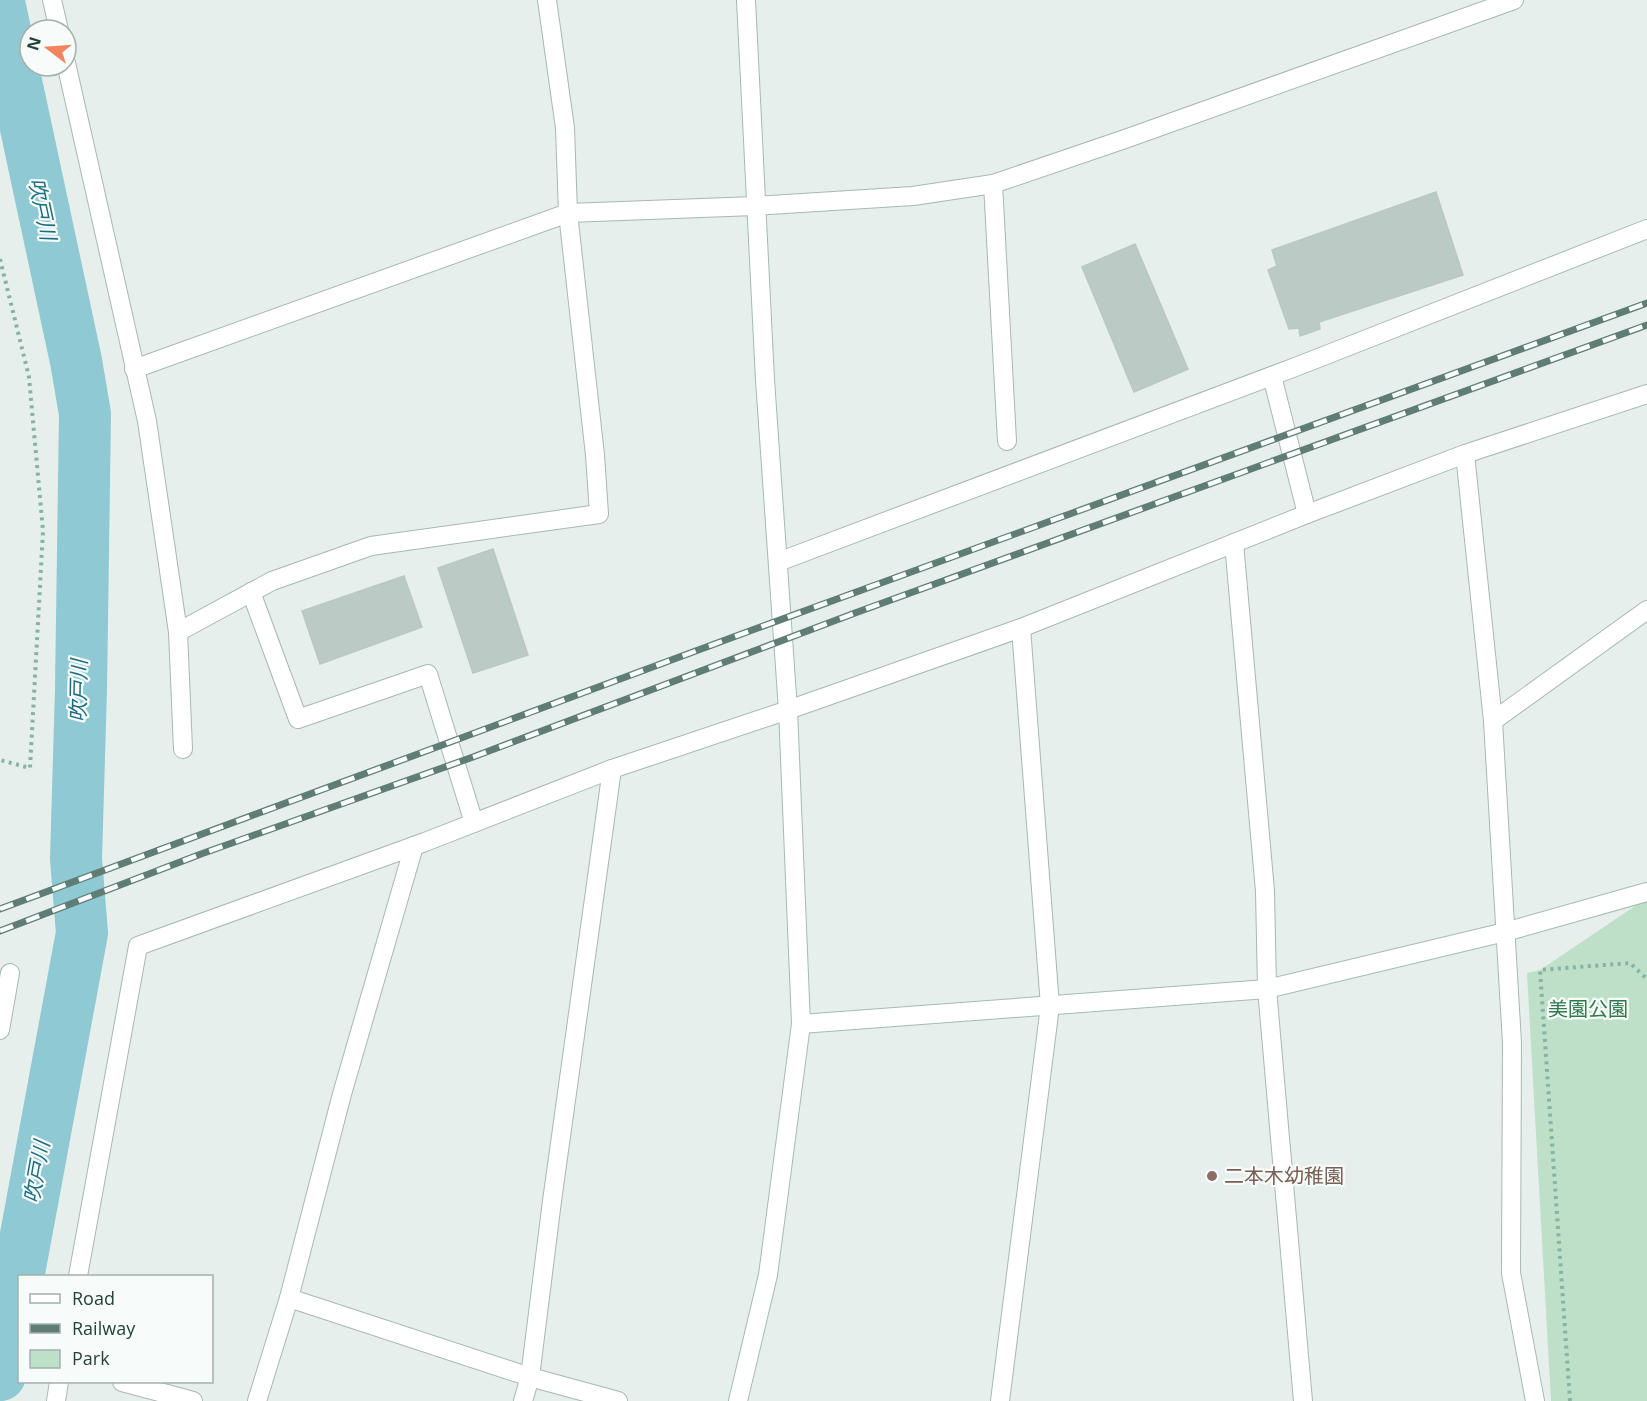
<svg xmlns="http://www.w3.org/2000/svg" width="1647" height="1401" viewBox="0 0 1647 1401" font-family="'Open Sans','Noto Sans JP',sans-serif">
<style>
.green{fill:#bfe0c8}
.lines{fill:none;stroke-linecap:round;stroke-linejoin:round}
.river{stroke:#8ec9d4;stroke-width:52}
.building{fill:#bbcac4;stroke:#b8c9c2;stroke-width:1.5}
.street-casing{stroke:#a8b8b2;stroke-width:20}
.secondary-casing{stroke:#a4bbb3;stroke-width:20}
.path{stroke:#86b3a5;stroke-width:4;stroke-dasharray:3 4.5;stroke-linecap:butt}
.street{stroke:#fff;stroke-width:18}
.secondary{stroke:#fff;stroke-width:18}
.rail-casing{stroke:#5f7d75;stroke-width:7}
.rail{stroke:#f7fbf9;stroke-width:4.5;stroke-dasharray:14;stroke-linecap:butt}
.education-dot{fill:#8d6e63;stroke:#f7fbf9;stroke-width:2}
.labels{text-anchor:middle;stroke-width:4.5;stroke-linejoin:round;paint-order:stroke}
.park-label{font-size:20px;fill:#2d7a4b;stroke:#f7fbf9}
.education-label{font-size:20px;fill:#785e54;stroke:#f7fbf9;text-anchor:start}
.water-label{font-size:21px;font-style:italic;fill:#1c6f80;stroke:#f7fbf9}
</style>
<rect width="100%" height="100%" fill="#e6efeb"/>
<polygon class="green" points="1647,898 1647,1401 1551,1401 1527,973 1540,970"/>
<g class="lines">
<polyline class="river" points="0,7 76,361 85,414 81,689 76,859 82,933 0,1375"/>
</g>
<g class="building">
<polygon points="1436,192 1463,275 1319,322 1320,329 1300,336 1299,328 1289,329 1268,270 1277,266 1272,250"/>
<polygon points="1135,244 1188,369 1134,392 1082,267"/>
<polygon points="493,549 528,655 473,673 438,568"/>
<polygon points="404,576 422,627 320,664 302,611"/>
</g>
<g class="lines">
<g class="street-casing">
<g id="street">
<polyline points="52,0 59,30"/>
<polyline points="66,63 147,421 178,632 183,749"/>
<polyline points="993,184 1007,441"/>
<polyline points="134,369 568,213 755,206 913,196 993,184 1125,139 1514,0"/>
<polyline points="1272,376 1307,514"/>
<polyline points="1465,454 1493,721 1512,1043 1511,1273 1535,1401"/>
<polyline points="1234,543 1265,891 1267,989 1303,1401"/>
<polyline points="778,562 1298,366 1647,229"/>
<polyline points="251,592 298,719 428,674 474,823"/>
<polyline points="178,632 272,581 371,546 599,514 595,455 568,213 565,128 547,0"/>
<polyline points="1493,721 1647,610"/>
<polyline points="0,1030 10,973"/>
<polyline points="78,1276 138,946 425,842 612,769 788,710 1021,628 1307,514 1465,454 1647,394"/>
<polyline points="289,1298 530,1377 618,1401"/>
<polyline points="122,1382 193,1401"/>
<polyline points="56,1401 59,1382"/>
<polyline points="257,1401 289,1298 342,1094 414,846"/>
<polyline points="523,1401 530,1377 552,1201 612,769"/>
<polyline points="1000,1401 1050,1006 1021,628"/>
</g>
</g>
<g class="secondary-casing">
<g id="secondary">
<polyline points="801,1024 1267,989 1505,932 1647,892"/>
<polyline points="738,1401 768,1275 801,1024 788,710 765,380 746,0"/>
</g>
</g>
<g class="path">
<polyline points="0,259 29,377 43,531 30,768 0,760"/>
<polyline points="1570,1401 1540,970 1630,963 1647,979"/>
</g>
<use href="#street" class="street"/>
<use href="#secondary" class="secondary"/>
<g class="rail-casing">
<g id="rail">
<polyline points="0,909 755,629 1647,303"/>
<polyline points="0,931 201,854 473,757 855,613 1647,325"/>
</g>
</g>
<use href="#rail" class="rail"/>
</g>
<circle class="education-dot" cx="1212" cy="1176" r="6"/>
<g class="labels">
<g class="park-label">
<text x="1588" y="1016">美園公園</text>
</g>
<g class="education-label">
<text x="1224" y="1183">二本木幼稚園</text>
</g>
<g class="water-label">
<text transform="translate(42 209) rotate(78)" y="7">吹戸川</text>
<text transform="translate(79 691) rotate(-89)" y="7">吹戸川</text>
<text transform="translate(37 1172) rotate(-80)" y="7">吹戸川</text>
</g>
</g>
<rect x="18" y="1275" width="195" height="108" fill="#f7fbf9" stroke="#a3b1ad" stroke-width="1.5"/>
<rect x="30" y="1294" width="30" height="9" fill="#ffffff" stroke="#a3b1ad" stroke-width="1.5"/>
<text x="72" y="1305" font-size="18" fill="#24423a">Road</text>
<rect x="30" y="1324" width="30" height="9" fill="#5f7d75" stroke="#a3b1ad" stroke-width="1.5"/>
<text x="72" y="1335" font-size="18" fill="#24423a">Railway</text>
<rect x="30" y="1350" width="30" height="18" fill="#bfe0c8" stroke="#a3b1ad" stroke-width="1.5"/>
<text x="72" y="1365" font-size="18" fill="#24423a">Park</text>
<g transform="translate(48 48) rotate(287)"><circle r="28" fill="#f7fbf9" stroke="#a3b1ad" stroke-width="1.5"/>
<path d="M0-4.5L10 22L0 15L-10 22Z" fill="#f4845f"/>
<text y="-9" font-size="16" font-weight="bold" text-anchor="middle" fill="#24423a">N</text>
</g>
</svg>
